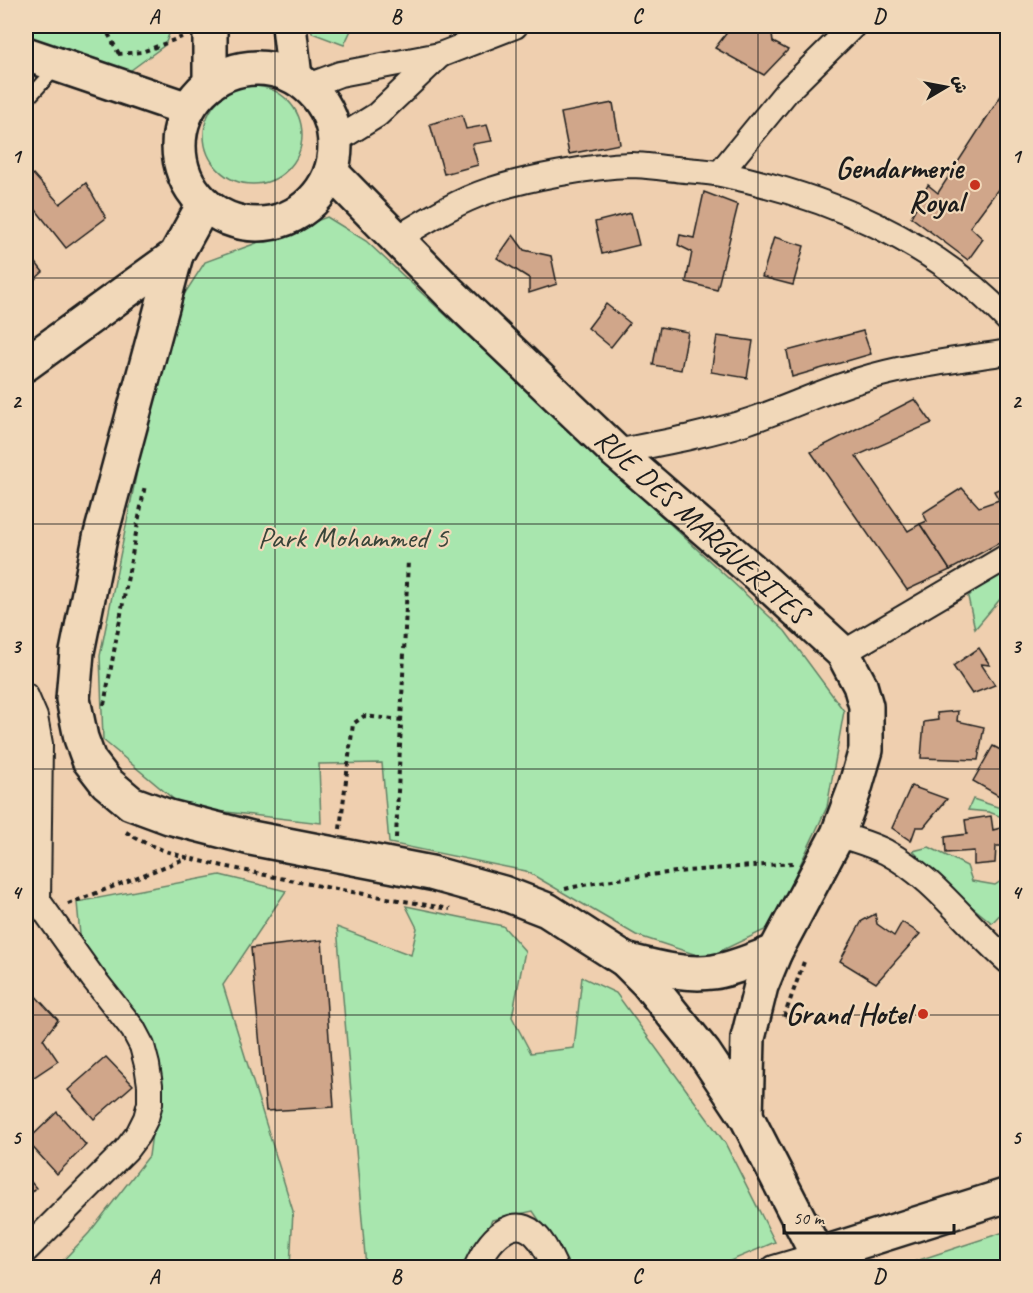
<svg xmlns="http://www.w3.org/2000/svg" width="1033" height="1293" viewBox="0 0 1033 1293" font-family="Caveat,'Playpen Sans Arabic',sans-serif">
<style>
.green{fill:#a8e6ae;stroke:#628165;stroke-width:1.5}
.building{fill:#d0a68a;stroke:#1c1c1c;stroke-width:1.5}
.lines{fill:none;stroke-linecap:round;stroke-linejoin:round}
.lane-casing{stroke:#1c1c1c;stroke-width:16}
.street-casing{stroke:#1c1c1c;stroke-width:28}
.secondary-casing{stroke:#1c1c1c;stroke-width:38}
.path{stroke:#1c1c1c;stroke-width:4;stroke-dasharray:4.5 4.5;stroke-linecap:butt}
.lane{stroke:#f1d8b9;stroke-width:12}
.street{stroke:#f1d8b9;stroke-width:24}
.secondary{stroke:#f1d8b9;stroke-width:33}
.grid{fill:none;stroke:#1c1c1c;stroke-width:1.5;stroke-opacity:0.55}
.poi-dot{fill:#c8321e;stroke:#f1d8b9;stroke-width:2}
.labels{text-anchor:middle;stroke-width:4.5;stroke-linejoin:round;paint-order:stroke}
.poi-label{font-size:30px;font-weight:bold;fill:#1c1c1c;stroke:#f1d8b9;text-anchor:end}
.street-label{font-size:30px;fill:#1c1c1c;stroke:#f1d8b9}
.park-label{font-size:30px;fill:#384439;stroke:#f1d8b9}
.neatline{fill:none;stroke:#1c1c1c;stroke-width:2}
.grid-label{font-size:20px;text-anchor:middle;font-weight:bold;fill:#1c1c1c}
</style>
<rect width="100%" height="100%" fill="#efcfaf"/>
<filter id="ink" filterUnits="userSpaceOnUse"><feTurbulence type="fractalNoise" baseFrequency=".0167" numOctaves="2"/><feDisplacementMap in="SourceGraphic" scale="12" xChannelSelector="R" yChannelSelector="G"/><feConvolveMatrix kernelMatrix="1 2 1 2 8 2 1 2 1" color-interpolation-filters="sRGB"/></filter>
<g filter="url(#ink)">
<g class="green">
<polygon points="26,26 172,26 165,45 127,73 26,38"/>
<polygon points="310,26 353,26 344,45 312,33"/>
<circle cx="253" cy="135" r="49"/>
<polygon points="327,217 366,241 785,631 844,711 827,807 771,927 706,958 636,935 526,871 389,843 382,763 319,764 321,823 183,807 103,740 100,656 167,321 205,262"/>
<polygon points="1007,558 1007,591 975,629 968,597"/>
<polygon points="973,799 1007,810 1007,819 989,812 968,810"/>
<polygon points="929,847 967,866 972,881 995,885 1007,877 1007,907 992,923 944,884 913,851"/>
<polygon points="220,875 286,891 223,985 293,1211 290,1267 56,1268 89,1233 149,1156 158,1089 82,957 77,902"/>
<polygon points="406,906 503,926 525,951 512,1017 531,1053 574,1048 582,977 616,993 701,1110 725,1143 775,1242 716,1267 571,1267 533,1211 492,1220 469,1267 366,1267 337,927 411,955 417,928"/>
<polygon points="1007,1231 1007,1267 898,1267"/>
</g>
<g class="building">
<polygon points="732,26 771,26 773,42 788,50 764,75 715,48"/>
<polygon points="1006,88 1008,176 970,227 983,239 968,260 911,217 928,185 938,193"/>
<polygon points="613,103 620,144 569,154 561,113"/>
<polygon points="462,115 466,129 487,125 492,141 472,144 478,165 444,174 430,124"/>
<polygon points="33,174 60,204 86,183 106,218 66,248 36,210 27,215 26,214 26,181"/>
<polygon points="704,192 738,205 717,290 686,282 692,252 678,245 680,235 694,238"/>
<polygon points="631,213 639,245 602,254 595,222"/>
<polygon points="513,235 524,250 551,256 557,284 529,293 529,278 497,258"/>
<polygon points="774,237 804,246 793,285 762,277"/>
<polygon points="26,250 43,272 26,287"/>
<polygon points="606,304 630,323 611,347 588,328"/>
<polygon points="660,327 688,332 681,370 653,365"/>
<polygon points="863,331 871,354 792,377 787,351"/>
<polygon points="717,336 753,341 747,378 711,372"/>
<polygon points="915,399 932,423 856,456 908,531 920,524 950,570 907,590 811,452"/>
<polygon points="1008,485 1008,538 950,570 920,524 927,521 923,513 962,488 979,507 999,500 994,491"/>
<polygon points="979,648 990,665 981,664 995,685 972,694 953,666"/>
<polygon points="958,711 957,721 984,727 978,760 921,758 924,722 938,720 937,713"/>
<polygon points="993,746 1008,754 1008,801 973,781"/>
<polygon points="911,786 947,799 924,827 916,827 911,841 892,828"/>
<polygon points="991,816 993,830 1008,826 1008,846 996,846 995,863 974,865 974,851 946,853 945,837 967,834 965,820"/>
<polygon points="875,914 877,924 894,936 902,922 920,934 876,983 840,961 862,921"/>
<polygon points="322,940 334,1107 266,1111 251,948"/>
<polygon points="30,990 58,1020 43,1039 58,1061 34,1077 26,1068 26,993"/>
<polygon points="106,1057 133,1085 94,1119 68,1090"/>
<polygon points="57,1112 86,1145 57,1174 27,1141"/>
<polygon points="26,1176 36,1188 26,1199"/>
</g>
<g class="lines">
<g class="lane-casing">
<polyline id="lane" points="26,101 57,67"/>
</g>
<g class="street-casing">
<g id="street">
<polyline points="308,86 340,74 440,55 515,26"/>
<polyline points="335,141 377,115 440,55"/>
<polyline points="720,173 788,90 853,26"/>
<path d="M396 239C426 221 455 202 488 191 527 178 590 166 631 165 646 165 661 168 676 169 691 171 707 171 721 174 827 196 933 240 1008 320"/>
<path d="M616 452C661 443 706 435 749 421 786 409 822 391 860 380 908 365 958 360 1008 352"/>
<polyline points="843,653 1008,556"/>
<polyline points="26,696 35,717 40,744 38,901 93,978 133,1029 142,1046 147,1065 150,1085 150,1103 146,1118 138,1134 126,1150 26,1250"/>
<path d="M838 834C854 840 872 844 886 852 935 878 967 926 1008 961"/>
<path d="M476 1268C490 1237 519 1205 544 1246 548 1253 552 1260 555 1268"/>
<polyline points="774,1268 818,1255"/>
</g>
</g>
<g class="secondary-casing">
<g id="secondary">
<polyline points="289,26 295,77"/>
<polyline points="26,54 188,109"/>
<circle cx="257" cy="146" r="78"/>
<polyline points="210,83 210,26"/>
<polyline points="331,172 451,294 616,452 760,577 843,653 860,685 866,706 866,750 854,791 838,834 775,952 761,986 748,1038 746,1116"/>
<polyline points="176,255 100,538 77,652 73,699 81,738 89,760 106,782 131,803 169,817 251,838 431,873 503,893 547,910 625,960 647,982 704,1053 746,1116 824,1268"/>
<polyline points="26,364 176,255 204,204"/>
<path d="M625 960C653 967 684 976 713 972 734 969 755 959 775 952"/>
<polyline points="818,1255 1008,1195"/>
</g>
</g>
<g class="path">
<polyline points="104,26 119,54"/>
<polyline points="118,54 142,52 182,37"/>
<polyline points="104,705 145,485"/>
<polyline points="340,829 353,724 364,716 402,720"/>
<path d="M126 832C161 855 206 862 247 871 314 886 382 897 450 909"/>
<polyline points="396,838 408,560"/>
<path d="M565 889C639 872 717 869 793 863"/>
<polyline points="68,904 187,858"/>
<polyline points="784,1017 805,959"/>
</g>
<use href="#lane" class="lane"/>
<use href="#street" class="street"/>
<use href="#secondary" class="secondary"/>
</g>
</g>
<path class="grid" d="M275 26V1268M516 26V1268M758 26V1268M26 278H1008M26 524H1008M26 769H1008M26 1015H1008"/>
<g class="poi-dot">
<circle cx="975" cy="185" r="6"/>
<circle cx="923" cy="1014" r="6"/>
</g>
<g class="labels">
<g class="poi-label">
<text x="963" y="178">Gendarmerie<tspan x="963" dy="34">Royal</tspan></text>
<text x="911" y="1024">Grand Hotel</text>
</g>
<g class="street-label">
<text transform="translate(702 526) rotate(42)" y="10">RUE DES MARGUERITES</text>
</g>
<g class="park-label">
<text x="353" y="547">Park Mohammed 5</text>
</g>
</g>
<rect width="1033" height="1293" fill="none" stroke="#f1d8b9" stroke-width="66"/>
<g transform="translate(946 87) rotate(80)" stroke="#f1d8b9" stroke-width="4.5" paint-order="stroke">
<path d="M0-4.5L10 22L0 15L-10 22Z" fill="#1c1c1c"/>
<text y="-9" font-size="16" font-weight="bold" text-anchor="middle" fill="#1c1c1c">ش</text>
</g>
<path d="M784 1224v9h170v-9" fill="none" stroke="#1c1c1c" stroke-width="3"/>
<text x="793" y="1224" font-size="18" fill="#1c1c1c" stroke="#f1d8b9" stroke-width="4.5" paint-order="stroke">50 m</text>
<rect x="33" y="33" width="967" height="1227" class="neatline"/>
<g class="grid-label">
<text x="154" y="23">A</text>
<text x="396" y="23">B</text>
<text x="637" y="23">C</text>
<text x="879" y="23">D</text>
<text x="16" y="163">1</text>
<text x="1016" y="163">1</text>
<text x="16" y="408">2</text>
<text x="1016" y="408">2</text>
<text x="16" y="653">3</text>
<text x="1016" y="653">3</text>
<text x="16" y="899">4</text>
<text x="1016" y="899">4</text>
<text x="16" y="1144">5</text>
<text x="1016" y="1144">5</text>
<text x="154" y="1283">A</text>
<text x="396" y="1283">B</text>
<text x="637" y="1283">C</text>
<text x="879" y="1283">D</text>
</g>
</svg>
